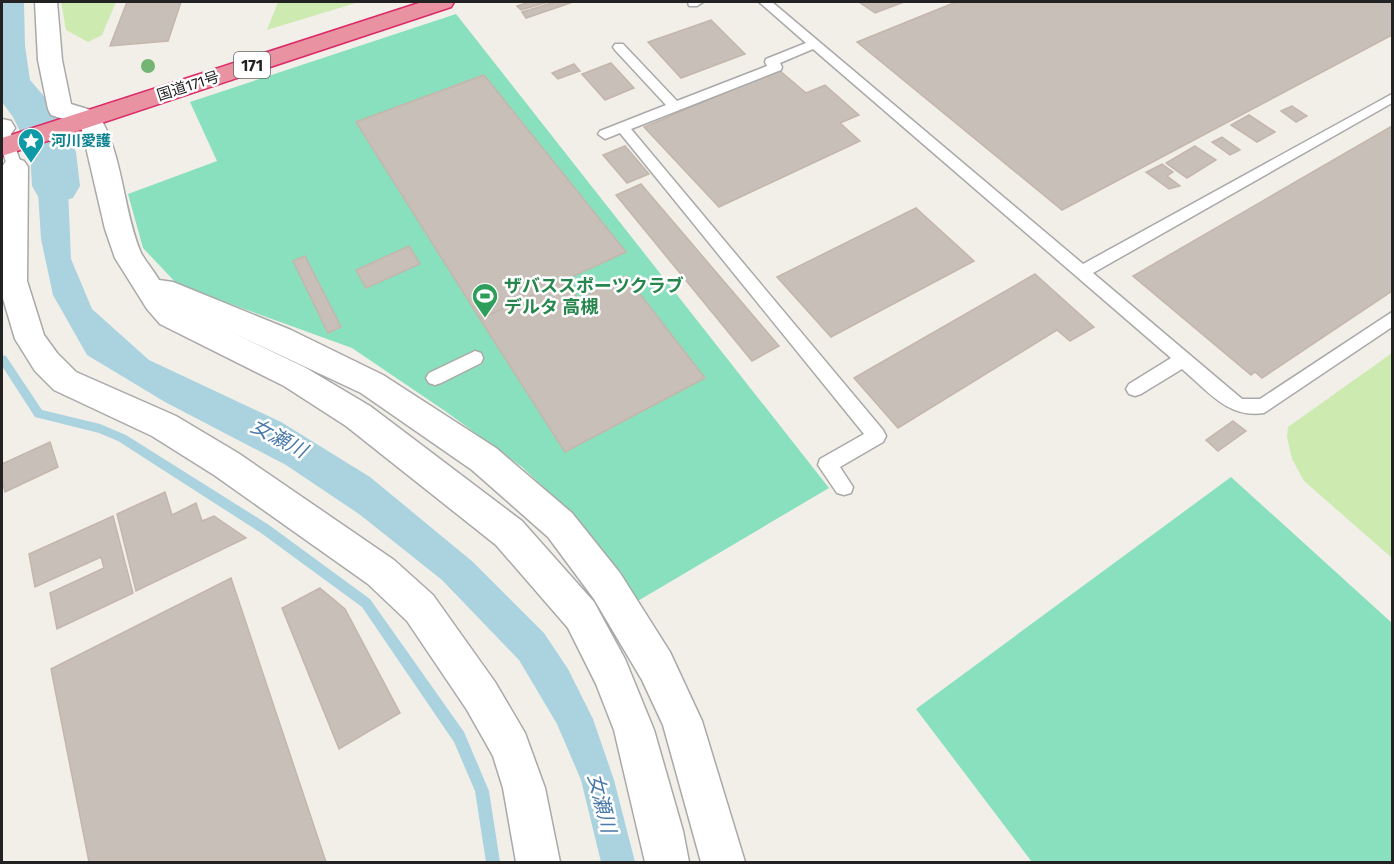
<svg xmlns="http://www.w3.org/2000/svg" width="1394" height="864" viewBox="0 0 1394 864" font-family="'Fira Sans','Noto Sans JP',sans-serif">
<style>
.grass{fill:#cdebb0}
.pitch{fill:#88e0be}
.water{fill:#aad3df}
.pier{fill:#f2efe9}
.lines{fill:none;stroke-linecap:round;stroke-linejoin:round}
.stream{fill:#aad3df;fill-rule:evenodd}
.river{fill:#aad3df;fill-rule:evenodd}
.building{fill:#c7bfb8;stroke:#c4b6ab;stroke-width:1.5}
.lane-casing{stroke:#a9a9a9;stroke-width:3}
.street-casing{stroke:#a9a9a9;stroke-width:3}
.highway-casing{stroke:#dc2a67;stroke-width:3}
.lane{fill:#fff;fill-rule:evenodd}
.street{fill:#fff;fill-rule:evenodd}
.highway{fill:#e892a2;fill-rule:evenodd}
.tree{fill:#74b475}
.labels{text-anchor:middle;stroke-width:5;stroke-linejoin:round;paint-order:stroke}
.far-street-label{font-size:15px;fill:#222;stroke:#fff}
.far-culture-label{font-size:15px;font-weight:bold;fill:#0d838f;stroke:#fff;text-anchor:start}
.shield{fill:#fff;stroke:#646464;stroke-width:1.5}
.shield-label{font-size:16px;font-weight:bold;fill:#222}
.leisure-label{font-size:18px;font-weight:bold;fill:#27864d;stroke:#fff;text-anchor:start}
.water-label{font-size:20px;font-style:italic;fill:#4a7aab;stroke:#fff}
</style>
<rect width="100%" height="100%" fill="#f2efe9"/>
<g class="grass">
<polygon points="61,2 116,2 102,35 88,42 66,30"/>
<polygon points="278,2 359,2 267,30"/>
<polygon points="1392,353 1392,558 1304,481 1292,459 1287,437 1288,427"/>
</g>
<g class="pitch">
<polygon points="456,14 829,488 636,602 571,513 522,467 445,411 352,348 178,285 143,248 128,194 217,161 190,102"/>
<polygon points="1231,477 1392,623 1392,862 1032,862 916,709"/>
</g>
<polygon class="water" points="48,106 62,150 68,190 71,259 92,309 149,360 281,422 370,477 473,562 544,633 568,669 593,719 614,780 635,862 601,862 581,780 557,724 519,660 442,580 359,514 286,465 165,402 87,355 53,295 41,239 36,160 18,117"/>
<polygon class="pier" points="52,109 65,148 33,160 16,121"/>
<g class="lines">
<polygon class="stream" points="2,355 6,356 42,410 100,424 126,435 269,525 370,599 464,732 489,791 500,862 486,862 475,791 454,742 362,607 261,533 118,441 99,433 35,417 2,366"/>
<polygon class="river" points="2,2 24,2 25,46 30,80 49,102 76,152 80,186 73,198 56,203 39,198 32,186 30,152 13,117 2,102"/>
</g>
<g class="building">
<polygon points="127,2 181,2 168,41 110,46"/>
<polygon points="529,2 548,2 521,10 517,6"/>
<polygon points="555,2 573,2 526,18 522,12"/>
<polygon points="859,2 904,2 875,13"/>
<polygon points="956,2 1390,2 1392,3 1392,35 1062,210 857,42"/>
<polygon points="711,20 745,54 681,78 648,42"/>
<polygon points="611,63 634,88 605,100 582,74"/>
<polygon points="574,64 580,71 558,79 552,73"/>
<polygon points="779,70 806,93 825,85 859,115 840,123 860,141 719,207 644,127"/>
<polygon points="484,75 626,252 480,319 356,122"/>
<polygon points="1292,106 1307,116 1296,122 1281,111"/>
<polygon points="1249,115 1275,132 1257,142 1231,125"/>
<polygon points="1392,126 1392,291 1262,378 1255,372 1251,375 1133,276"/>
<polygon points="1222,137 1240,150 1230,155 1212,142"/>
<polygon points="625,146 649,174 627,183 603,155"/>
<polygon points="1195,146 1216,160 1187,178 1166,163"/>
<polygon points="1162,164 1173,172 1167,176 1180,186 1169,189 1146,172"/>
<polygon points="641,184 779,346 752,361 616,195"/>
<polygon points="916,208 974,261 831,337 777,277"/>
<polygon points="409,246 420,264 366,288 356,270"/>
<polygon points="305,256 341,327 328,333 293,261"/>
<polygon points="1035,274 1094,327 1070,341 1057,330 898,428 854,378"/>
<polygon points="626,276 705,378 565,452 480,319 565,280 579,299"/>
<polygon points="1233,421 1246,431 1218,451 1206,440"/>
<polygon points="50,442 58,467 5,492 2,480 2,464"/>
<polygon points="165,492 172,515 196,503 202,521 214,516 246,538 136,591 117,514"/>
<polygon points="113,516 133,593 57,629 50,593 104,568 101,557 35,587 29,554"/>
<polygon points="231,578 326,862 89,862 51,669"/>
<polygon points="320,588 345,609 400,713 339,749 282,608"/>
</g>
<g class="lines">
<g class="lane-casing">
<g id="lane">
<polygon points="688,2 703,2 697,6 689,6"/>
<path d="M759 2H772L1083 264 1392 94V103L1093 273 1242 399H1260L1392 312V327L1264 413C1228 419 1207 390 1182 369L1141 394 1135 396 1129 394 1126 389 1129 384 1171 358 813 49 780 63 782 67 781 70 631 129 883 430 886 436 883 442 840 467 853 487 851 493 844 495 837 493 818 465 820 459 864 434 620 133 605 139 598 134 600 131 666 105 615 50 613 47 615 44H623L677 101 767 66 765 62 766 59 806 43Z"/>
<path d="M2 123 9 128 22 167 20 171H10C2 156 0 139 2 123Z"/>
<polygon points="475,351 481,353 483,358 481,363 441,383 435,385 429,383 426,378 429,373"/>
</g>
</g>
<g class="street-casing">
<g id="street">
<path d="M35 2H57L62 60 71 104 97 112C124 155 122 208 141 253 146 262 154 271 159 280L173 282 291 330 383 375 496 448 572 513 620 573 670 652 702 721 745 862H701L663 725 642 680 594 599 548 537 472 470 361 393 231 332 306 368 370 406 522 521 594 602 625 659 654 730 683 831 689 862H645L614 730 596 684 568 628 496 545 346 426 284 386 160 324 147 309 115 258 105 229 82 130 79 124 51 115 48 109 38 60Z"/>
<polygon points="2,119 11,121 15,128 11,134 2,136"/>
<polygon points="15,158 24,161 28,167 27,281 44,335 57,353 76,372 176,416 238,453 394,560 433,595 495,682 525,733 545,788 560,862 516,862 503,788 493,756 467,710 407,621 368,584 214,475 152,436 54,390 35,371 15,339 2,295 2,167 6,161"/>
</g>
</g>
<g class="highway-casing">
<polygon id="highway" points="422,2 454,2 451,7 2,156 2,138"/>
</g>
<use href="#lane" class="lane"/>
<use href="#street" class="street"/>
<use href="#highway" class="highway"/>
</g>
<circle class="tree" cx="148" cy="66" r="7"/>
<defs>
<g id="sight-pin" transform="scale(1.35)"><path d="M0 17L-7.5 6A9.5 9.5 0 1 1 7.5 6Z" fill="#0f9aa8" stroke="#fff"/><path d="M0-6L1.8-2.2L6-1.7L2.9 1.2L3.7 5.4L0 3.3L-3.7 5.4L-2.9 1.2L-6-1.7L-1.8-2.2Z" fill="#fff"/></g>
<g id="stadium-pin" transform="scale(1.35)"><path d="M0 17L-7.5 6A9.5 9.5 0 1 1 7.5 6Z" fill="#2e9e5b" stroke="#fff"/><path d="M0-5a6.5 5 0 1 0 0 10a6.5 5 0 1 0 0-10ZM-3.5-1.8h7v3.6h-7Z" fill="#fff"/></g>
</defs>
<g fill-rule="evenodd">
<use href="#sight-pin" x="31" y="141"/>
<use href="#stadium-pin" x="485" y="296"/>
</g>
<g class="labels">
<g class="far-street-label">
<text transform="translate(188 86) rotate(-18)" y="5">国道171号</text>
</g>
<g class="far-culture-label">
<text x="51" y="146">河川愛護</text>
</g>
<rect class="shield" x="234" y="52" width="36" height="26" rx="4.5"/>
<g class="shield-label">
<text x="252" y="71">171</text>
</g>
<g class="leisure-label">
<text x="504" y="292">ザバススポーツクラブ<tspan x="504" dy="21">デルタ 高槻</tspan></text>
</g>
<g class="water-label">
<text transform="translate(279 438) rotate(28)" y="7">女瀬川</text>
<text transform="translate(602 803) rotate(76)" y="7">女瀬川</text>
</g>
</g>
<rect width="1394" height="864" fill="none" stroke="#222222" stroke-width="6"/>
</svg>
